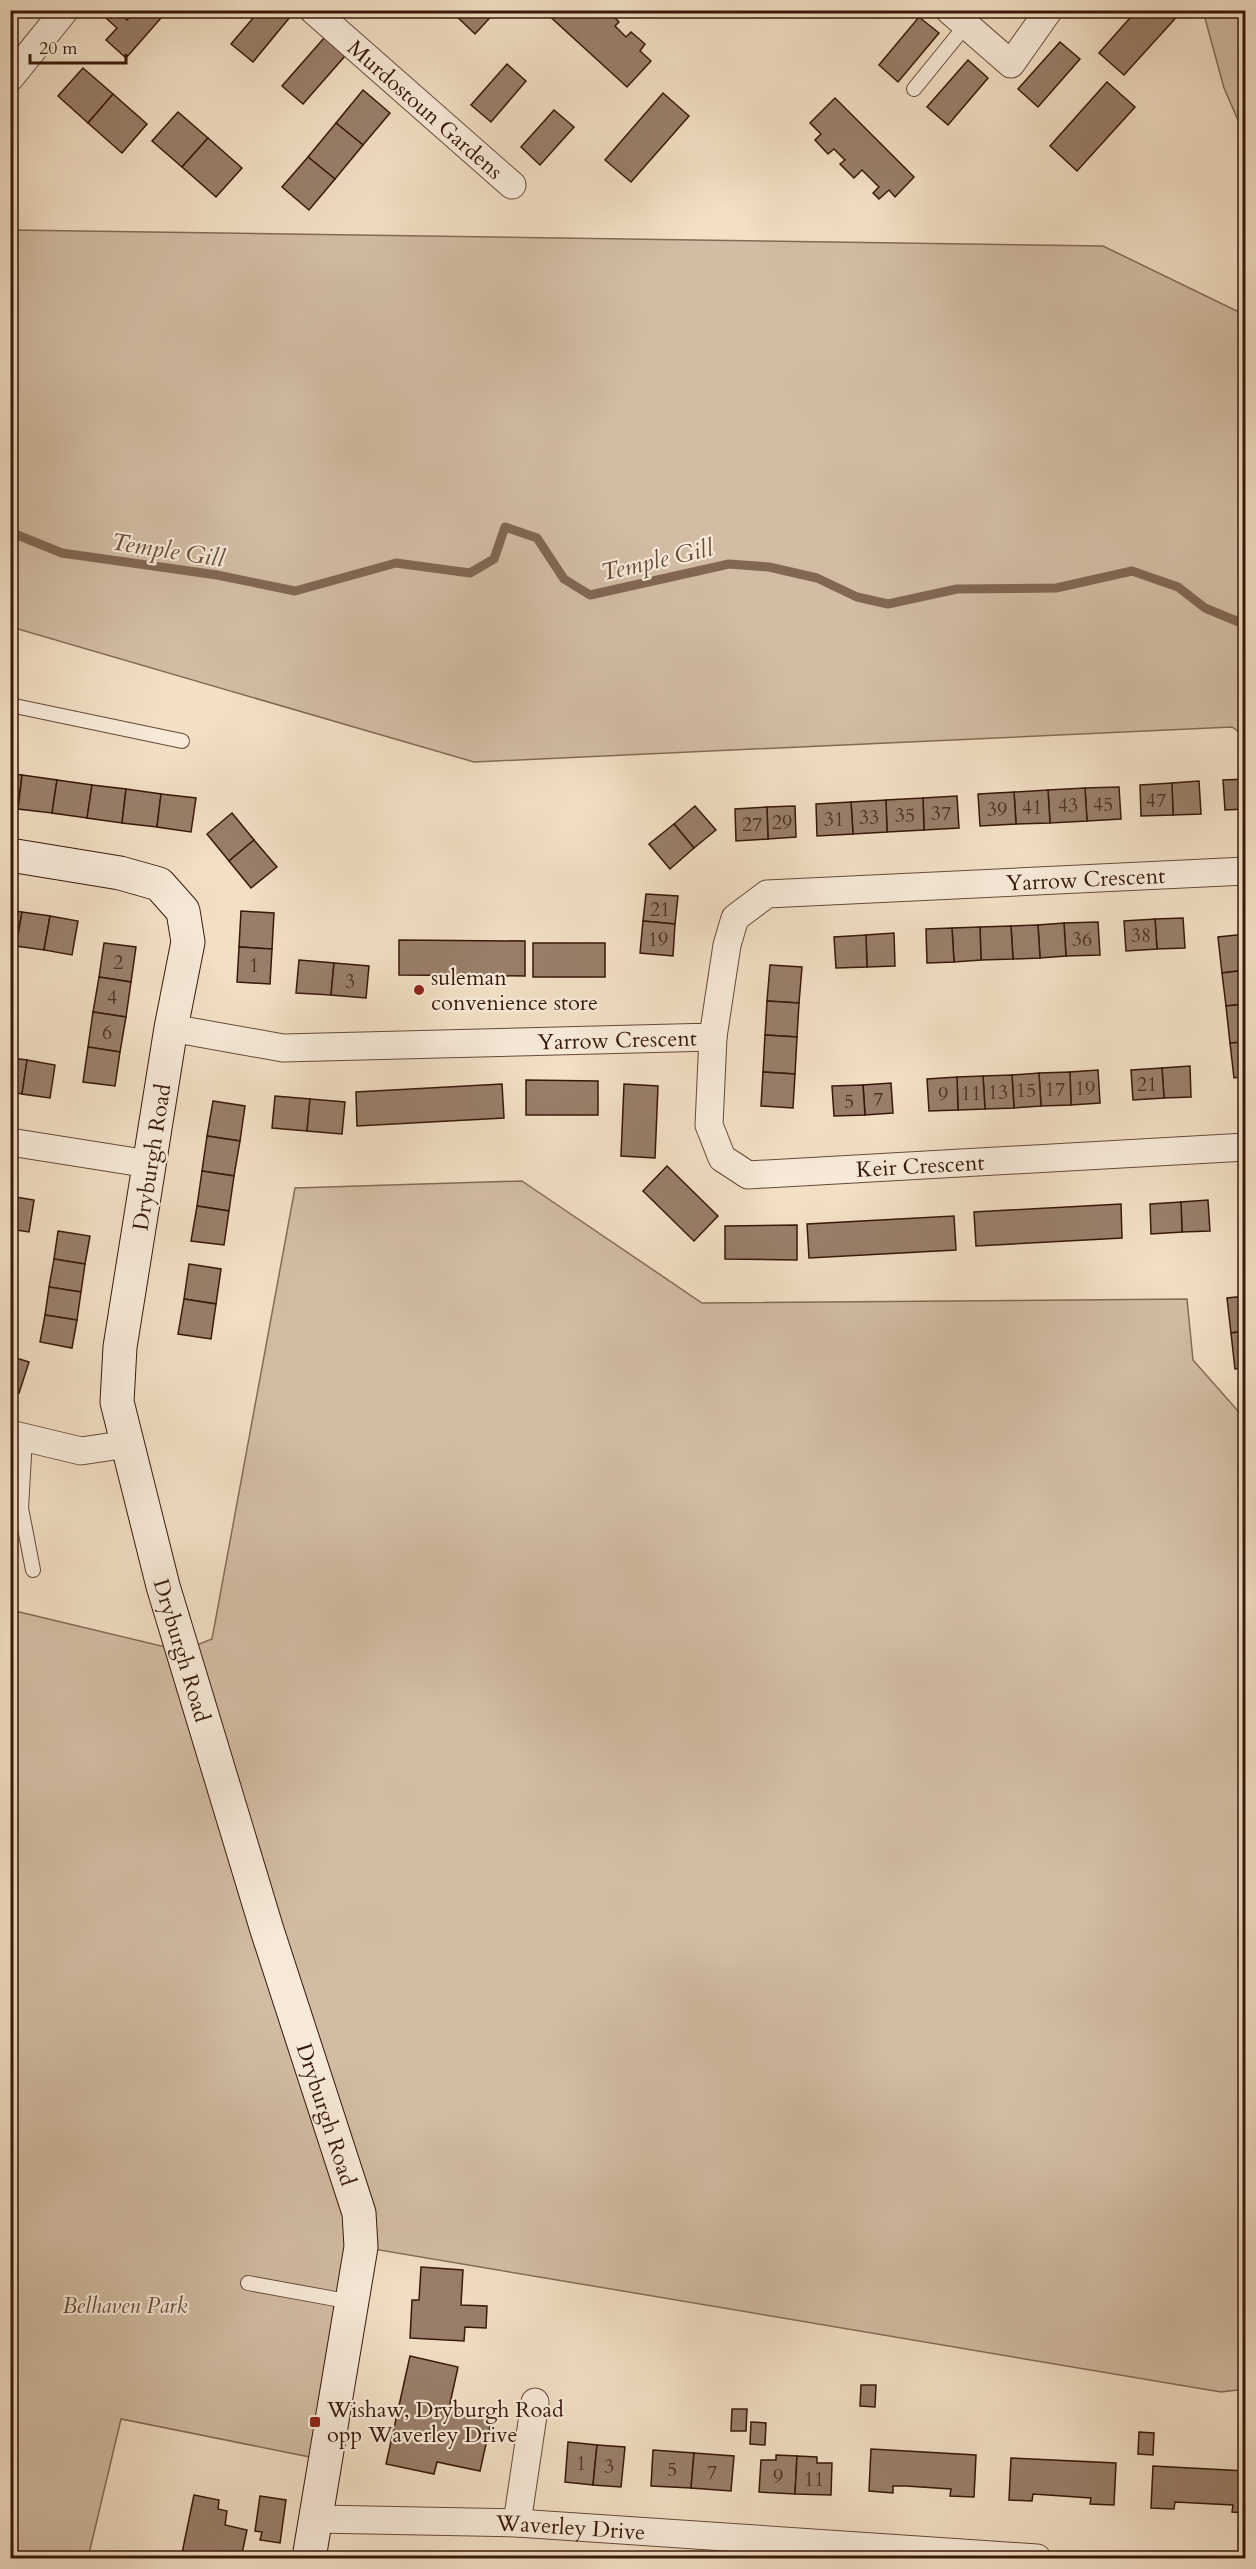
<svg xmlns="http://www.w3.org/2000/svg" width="1256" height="2569" viewBox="0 0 1256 2569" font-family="Cardo,serif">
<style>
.green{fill:#d2bda4;stroke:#856a57;stroke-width:1.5}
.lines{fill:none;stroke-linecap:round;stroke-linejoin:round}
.stream{stroke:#826754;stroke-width:9}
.building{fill:#997f6b;stroke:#38180a;stroke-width:1.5}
.lane-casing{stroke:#664a38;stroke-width:16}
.street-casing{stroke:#664a38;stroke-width:29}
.secondary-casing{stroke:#38180a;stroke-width:35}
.lane{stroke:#f7ead9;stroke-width:14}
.street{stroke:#f7ead9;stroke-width:27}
.secondary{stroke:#f7ead9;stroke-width:33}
.poi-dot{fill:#8f2418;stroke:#f7ead9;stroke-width:2}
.labels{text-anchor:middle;stroke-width:4.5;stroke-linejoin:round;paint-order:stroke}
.number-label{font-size:20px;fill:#503222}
.street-label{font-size:22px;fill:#38180a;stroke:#f7ead9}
.poi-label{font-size:22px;fill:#38180a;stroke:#f7ead9;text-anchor:start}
.park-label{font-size:22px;font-style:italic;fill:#664a38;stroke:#f7ead9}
.water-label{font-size:24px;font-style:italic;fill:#694c3b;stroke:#f7ead9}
</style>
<rect width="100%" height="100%" fill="#f2dfc4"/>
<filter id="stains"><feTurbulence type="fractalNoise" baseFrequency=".00333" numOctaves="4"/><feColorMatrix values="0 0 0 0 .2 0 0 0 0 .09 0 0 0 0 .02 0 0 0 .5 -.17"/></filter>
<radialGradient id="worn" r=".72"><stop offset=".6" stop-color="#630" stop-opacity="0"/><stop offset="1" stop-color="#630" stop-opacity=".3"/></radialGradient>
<g class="green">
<polygon points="1203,11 1245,11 1245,136 1224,88"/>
<polygon points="11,230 1103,246 1245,315 1245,736 1232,727 474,762 11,627"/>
<polygon points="522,1181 702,1303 1187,1299 1193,1360 1245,1419 1245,2389 1221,2392 362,2247 325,2460 121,2419 88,2558 11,2558 11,1610 182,1651 212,1639 295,1188"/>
</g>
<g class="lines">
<polyline class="stream" points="10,532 62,553 217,575 295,591 396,563 470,573 494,559 505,527 537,538 564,579 590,595 729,564 769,567 817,578 857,597 888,604 957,589 1056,588 1132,571 1178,587 1205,608 1246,625"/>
</g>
<g class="building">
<polygon points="115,10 127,20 136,10 168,10 126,58 106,40 117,28 107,19"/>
<polygon points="260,10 295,11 253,62 231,44"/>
<polygon points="450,10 497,10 475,34"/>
<polygon points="546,10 590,10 597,17 603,10 607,10 619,22 615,26 626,37 631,32 645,44 640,51 651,61 627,87 545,12"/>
<polygon points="1137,10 1182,11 1124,75 1099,53"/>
<polygon points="919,17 939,33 898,82 879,65"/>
<polygon points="324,38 345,56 303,104 282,86"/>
<polygon points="1060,42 1080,59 1038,107 1018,89"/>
<polygon points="968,60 988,78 948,125 927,107"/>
<polygon points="507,64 526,81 491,122 471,105"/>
<polygon points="83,68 113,94 88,123 58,96"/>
<polygon points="1107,82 1135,107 1077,171 1050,146"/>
<polygon points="363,90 390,113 363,145 336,123"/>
<polygon points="663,93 689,116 631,182 605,160"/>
<polygon points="113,94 147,124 122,153 88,123"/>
<polygon points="835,98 914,177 895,197 889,190 879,199 873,193 879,187 862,170 854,178 840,164 845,160 834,149 828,154 815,140 821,134 810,123"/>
<polygon points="554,110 574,127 540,165 521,147"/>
<polygon points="178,112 208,138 182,167 152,141"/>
<polygon points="336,123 363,145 335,179 308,157"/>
<polygon points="208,138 242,168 216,197 182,167"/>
<polygon points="308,157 335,179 309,210 282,187"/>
<polygon points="10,774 22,775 18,809 10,808"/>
<polygon points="22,775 57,780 52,813 18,809"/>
<polygon points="1246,779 1246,809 1225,810 1223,780"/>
<polygon points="57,780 92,785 87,818 52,813"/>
<polygon points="1199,781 1201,814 1173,815 1172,783"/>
<polygon points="1172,783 1173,815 1141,816 1140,785"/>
<polygon points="92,785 126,789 122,823 87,818"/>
<polygon points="1119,787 1121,819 1087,821 1085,788"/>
<polygon points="1085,788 1087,821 1050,823 1048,790"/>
<polygon points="126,789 161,794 157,827 122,823"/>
<polygon points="1048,790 1050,823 1016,824 1014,792"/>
<polygon points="1014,792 1016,824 980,826 978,794"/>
<polygon points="161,794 196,798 191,832 157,827"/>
<polygon points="957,796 959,828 924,830 923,798"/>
<polygon points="923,798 924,830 887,832 886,800"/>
<polygon points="886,800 887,832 853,834 851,802"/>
<polygon points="851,802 853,834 817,836 816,804"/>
<polygon points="695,806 716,830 694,848 674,824"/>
<polygon points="795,806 796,837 768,839 767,807"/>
<polygon points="767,807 768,839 736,841 735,809"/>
<polygon points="232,813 254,840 229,861 207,834"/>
<polygon points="674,824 694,848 670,869 649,844"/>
<polygon points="254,840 277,867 251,888 229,861"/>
<polygon points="646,894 678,896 675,924 643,921"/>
<polygon points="10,910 22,912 16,946 10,945"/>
<polygon points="241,911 274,913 272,949 239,947"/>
<polygon points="22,912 50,916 44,950 16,946"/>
<polygon points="50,916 78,921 72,955 44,950"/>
<polygon points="1183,918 1185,948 1157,949 1155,919"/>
<polygon points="1155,919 1157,949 1126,951 1124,921"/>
<polygon points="643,921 675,924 673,956 640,953"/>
<polygon points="1098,922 1100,955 1066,956 1064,923"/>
<polygon points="1064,923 1066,956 1040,958 1038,925"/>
<polygon points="1038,925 1040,958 1013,959 1011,926"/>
<polygon points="1011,926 1013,959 981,960 980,927"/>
<polygon points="980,927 981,960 954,962 952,928"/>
<polygon points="952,928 954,962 927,963 926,929"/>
<polygon points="894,933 895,966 867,967 866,935"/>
<polygon points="1246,934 1246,970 1222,973 1218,937"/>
<polygon points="866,935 867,967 836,968 834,937"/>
<polygon points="399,940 525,941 525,976 399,975"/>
<polygon points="104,943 136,947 131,982 99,977"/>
<rect x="533" y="943" width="72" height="34"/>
<polygon points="239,947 272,949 270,984 237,982"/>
<polygon points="299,960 334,963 331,995 296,993"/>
<polygon points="334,963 369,966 366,998 331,995"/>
<polygon points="770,965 802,967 799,1003 767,1001"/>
<polygon points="1246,970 1246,1004 1226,1006 1222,973"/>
<polygon points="99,977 131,982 126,1017 93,1012"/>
<polygon points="767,1001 799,1003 797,1037 765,1035"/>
<polygon points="1246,1004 1246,1042 1230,1043 1226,1006"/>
<polygon points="93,1012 126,1017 120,1052 88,1047"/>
<polygon points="765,1035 797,1037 795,1074 763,1072"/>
<polygon points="1246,1042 1246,1076 1234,1078 1230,1043"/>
<polygon points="88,1047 120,1052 115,1086 83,1082"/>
<polygon points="10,1058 27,1060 22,1094 10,1092"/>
<polygon points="27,1060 55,1065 50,1098 22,1094"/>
<polygon points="1190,1066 1191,1097 1164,1098 1162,1068"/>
<polygon points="1162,1068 1164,1098 1133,1100 1131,1070"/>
<polygon points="1098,1070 1100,1103 1071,1105 1070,1072"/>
<polygon points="763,1072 795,1074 793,1108 761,1106"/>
<polygon points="1070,1072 1071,1105 1041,1106 1039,1073"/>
<polygon points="1039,1073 1041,1106 1014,1108 1012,1075"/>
<polygon points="1012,1075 1014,1108 985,1109 983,1076"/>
<polygon points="983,1076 985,1109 958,1110 957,1077"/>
<polygon points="957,1077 958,1110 929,1111 927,1079"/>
<polygon points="526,1080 598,1081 598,1115 526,1115"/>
<polygon points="891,1083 893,1113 865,1115 863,1085"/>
<polygon points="502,1084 504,1118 357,1126 356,1092"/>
<polygon points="624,1084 658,1086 655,1158 621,1156"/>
<polygon points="863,1085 865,1115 834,1116 832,1086"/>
<polygon points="275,1096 310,1099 307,1131 272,1128"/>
<polygon points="310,1099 345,1102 342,1134 307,1131"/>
<polygon points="213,1101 245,1106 240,1141 207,1136"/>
<polygon points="207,1136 240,1141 234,1176 202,1171"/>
<polygon points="667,1166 718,1216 694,1241 643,1191"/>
<polygon points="202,1171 234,1176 229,1211 197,1206"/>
<polygon points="10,1196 34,1200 29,1232 10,1229"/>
<polygon points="1208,1200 1210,1231 1182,1232 1181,1202"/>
<polygon points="1181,1202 1182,1232 1151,1234 1150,1204"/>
<polygon points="1121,1204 1122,1238 976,1246 974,1212"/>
<polygon points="197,1206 229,1211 224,1245 191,1241"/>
<polygon points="954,1216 956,1250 809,1258 807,1224"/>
<polygon points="797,1225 797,1260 725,1259 725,1226"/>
<polygon points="58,1231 90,1236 85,1264 54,1259"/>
<polygon points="54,1259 85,1264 81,1292 49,1287"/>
<polygon points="189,1264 221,1269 216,1304 184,1299"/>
<polygon points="49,1287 81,1292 77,1320 45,1315"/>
<polygon points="1246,1296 1246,1331 1231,1333 1227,1298"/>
<polygon points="184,1299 216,1304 211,1339 178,1334"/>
<polygon points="45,1315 77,1320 72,1348 40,1342"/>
<polygon points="1246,1331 1246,1368 1235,1369 1231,1333"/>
<polygon points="10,1356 29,1362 19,1393 10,1391"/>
<polygon points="421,2267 463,2270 461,2305 487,2306 486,2328 465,2327 464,2341 410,2338 412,2300 419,2300"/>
<polygon points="410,2356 458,2367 449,2408 492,2417 480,2471 437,2462 434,2474 386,2464"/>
<polygon points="861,2385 876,2385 875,2407 860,2406"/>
<polygon points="732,2409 747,2409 746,2431 731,2431"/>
<polygon points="751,2422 766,2423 765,2445 750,2444"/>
<polygon points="1139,2432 1154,2433 1153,2455 1138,2454"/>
<polygon points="568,2442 597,2445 593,2485 565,2482"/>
<polygon points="597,2445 625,2447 621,2487 593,2485"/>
<polygon points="871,2449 976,2455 974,2497 950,2496 951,2489 906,2486 893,2486 893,2493 869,2491"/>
<polygon points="653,2450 694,2453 691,2488 651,2486"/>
<polygon points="694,2453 734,2456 731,2491 691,2488"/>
<polygon points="776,2455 797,2456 795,2494 759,2492 761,2460 776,2460"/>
<polygon points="797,2456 817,2457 817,2463 832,2463 831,2495 795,2494"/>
<polygon points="1011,2458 1116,2463 1114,2505 1090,2504 1091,2498 1033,2494 1032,2501 1009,2500"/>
<polygon points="1153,2466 1246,2471 1246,2513 1232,2512 1233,2505 1175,2502 1174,2509 1151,2508"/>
<polygon points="194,2495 219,2500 218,2509 227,2511 225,2525 247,2530 241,2558 181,2558"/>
<polygon points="260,2496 286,2500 280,2543 260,2540 262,2532 255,2531"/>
</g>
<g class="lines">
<g class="lane-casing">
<g id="lane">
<polyline points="914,89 966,25"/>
<polyline points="10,705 182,741"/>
<polyline points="25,1438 21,1508 33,1570"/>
<polyline points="248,2283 352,2302"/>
</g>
</g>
<g class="street-casing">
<g id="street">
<path id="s1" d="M313 10 512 185"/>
<polyline points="949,10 1011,64 1049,10"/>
<polyline points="10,78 65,10"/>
<path id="s2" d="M171 1028 283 1048 713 1037 727 945 735 918 767 894 1246 871"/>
<path id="s3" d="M713 1037 709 1125 722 1158 748 1175 1246 1147"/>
<polyline points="10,1142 149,1164"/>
<polyline points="10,1434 81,1451 128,1444"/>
<path id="s4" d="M317 2519 517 2523 1037 2558"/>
<polyline points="517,2523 535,2402"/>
</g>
</g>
<g class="secondary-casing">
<g id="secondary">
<path id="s5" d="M10 855 120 873 159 884 183 911 188 942 171 1028 120 1347 117 1402 163 1586 267 1930 359 2213 361 2247 309 2558"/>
</g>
</g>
<use href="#lane" class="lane"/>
<use href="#street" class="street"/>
<use href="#secondary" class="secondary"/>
</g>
<g class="poi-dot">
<circle cx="419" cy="990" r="6"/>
<rect x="309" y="2416" width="12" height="12" rx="3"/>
</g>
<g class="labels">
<g class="number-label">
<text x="1156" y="807">47</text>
<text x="1103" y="811">45</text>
<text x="1068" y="812">43</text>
<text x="1032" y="814">41</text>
<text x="997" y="816">39</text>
<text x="941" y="820">37</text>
<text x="905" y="822">35</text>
<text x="869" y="824">33</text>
<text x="834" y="826">31</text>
<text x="782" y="829">29</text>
<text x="752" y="831">27</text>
<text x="660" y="916">21</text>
<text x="1141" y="942">38</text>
<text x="658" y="946">19</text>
<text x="1082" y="946">36</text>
<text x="118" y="969">2</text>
<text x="254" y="972">1</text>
<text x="350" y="988">3</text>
<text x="112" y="1004">4</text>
<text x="107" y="1039">6</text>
<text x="1147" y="1091">21</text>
<text x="1085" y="1095">19</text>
<text x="1055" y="1096">17</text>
<text x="1026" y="1097">15</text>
<text x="998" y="1099">13</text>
<text x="971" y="1100">11</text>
<text x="943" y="1101">9</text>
<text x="878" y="1106">7</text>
<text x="849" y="1108">5</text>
<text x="581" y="2470">1</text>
<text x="609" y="2473">3</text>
<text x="672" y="2476">5</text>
<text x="712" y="2479">7</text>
<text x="778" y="2483">9</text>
<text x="814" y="2486">11</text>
</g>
<g class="street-label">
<text dy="8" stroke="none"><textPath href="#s1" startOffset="150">Murdostoun Gardens</textPath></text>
<text dy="8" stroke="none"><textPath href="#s2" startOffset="1024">Yarrow Crescent</textPath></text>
<text dy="8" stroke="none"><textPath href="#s2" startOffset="448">Yarrow Crescent</textPath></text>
<text transform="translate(151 1157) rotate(-81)" y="8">Dryburgh Road</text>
<text dy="8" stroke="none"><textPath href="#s3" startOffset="327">Keir Crescent</textPath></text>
<text dy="8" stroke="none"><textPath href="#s5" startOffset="942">Dryburgh Road</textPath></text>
<text dy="8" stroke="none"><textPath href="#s5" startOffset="1428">Dryburgh Road</textPath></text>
<text dy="8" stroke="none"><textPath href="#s4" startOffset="254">Waverley Drive</textPath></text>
</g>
<g class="poi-label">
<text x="431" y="985">suleman<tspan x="431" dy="25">convenience store</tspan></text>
<text x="327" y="2417">Wishaw, Dryburgh Road<tspan x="327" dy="25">opp Waverley Drive</tspan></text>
</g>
<g class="park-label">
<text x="125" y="2313">Belhaven Park</text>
</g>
<g class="water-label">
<text transform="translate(168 550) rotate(9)" y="8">Temple Gill</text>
<text transform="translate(657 560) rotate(-13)" y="8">Temple Gill</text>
</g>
</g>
<rect width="1256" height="2569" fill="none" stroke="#f2dfc4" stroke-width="36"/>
<rect x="12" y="12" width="1232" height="2545" fill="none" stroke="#38180a" stroke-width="3"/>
<rect x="18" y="18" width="1220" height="2533" fill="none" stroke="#38180a" stroke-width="1.5"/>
<path d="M30 54v9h96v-9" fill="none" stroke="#38180a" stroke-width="3"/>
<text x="39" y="54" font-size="18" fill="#38180a" stroke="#f7ead9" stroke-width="4.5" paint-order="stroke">20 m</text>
<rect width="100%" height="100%" filter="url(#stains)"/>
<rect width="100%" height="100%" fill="url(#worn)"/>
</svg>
